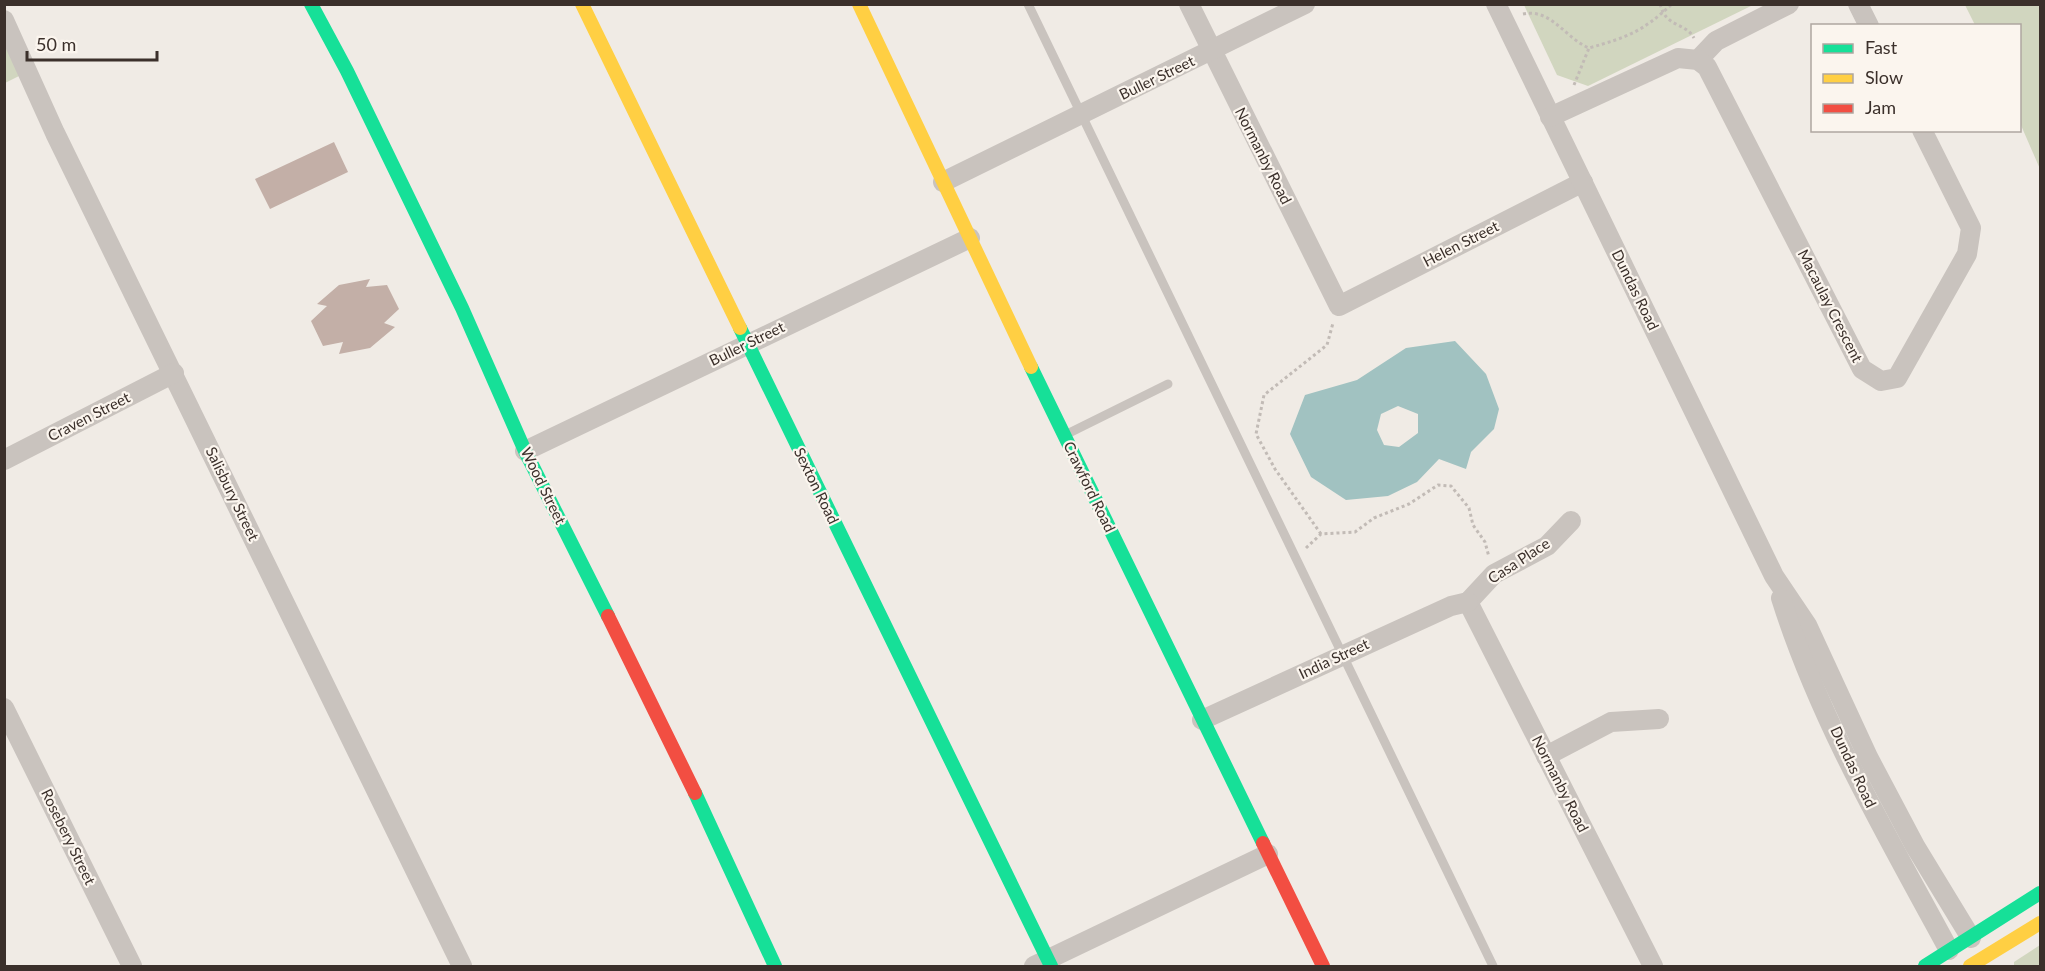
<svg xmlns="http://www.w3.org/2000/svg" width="2045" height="971" viewBox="0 0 2045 971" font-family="Lato,sans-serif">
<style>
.green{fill:#d1d6bf}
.water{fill:#a1c2c1;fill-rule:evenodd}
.building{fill:#c3afa7}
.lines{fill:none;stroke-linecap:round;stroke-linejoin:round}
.path{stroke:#c2bbb6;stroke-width:3;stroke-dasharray:3 3;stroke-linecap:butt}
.lane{stroke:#c9c3be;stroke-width:9}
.street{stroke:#c9c3be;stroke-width:20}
.fast{stroke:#16e098;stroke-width:14}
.slow{stroke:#ffcf43;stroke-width:14}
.jam{stroke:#f24e42;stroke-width:14}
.labels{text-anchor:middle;stroke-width:4.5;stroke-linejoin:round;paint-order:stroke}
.street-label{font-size:15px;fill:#3b302b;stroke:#fbf5ee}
</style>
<rect width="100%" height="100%" fill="#f0ebe5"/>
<g class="green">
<polygon points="1524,5 1753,5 1588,86 1557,75"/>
<polygon points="1965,5 2040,5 2040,169 2020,123 2020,26 1975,25"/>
<polygon points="4,20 29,71 5,83 4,83"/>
<polygon points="2040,945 2040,966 2014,966 2014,962"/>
</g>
<path class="water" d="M1455 341 1486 374 1499 409 1494 429 1471 452 1466 469 1439 459 1417 482 1388 496 1346 500 1311 477 1290 434 1305 395 1357 380 1406 348ZM1398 406 1418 414V433L1399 447 1384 445 1377 430 1381 414Z"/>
<g class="building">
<polygon points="334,142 348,172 270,209 255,179"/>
<polygon points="370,279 366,287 387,285 399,309 384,323 395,327 370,348 339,354 343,342 323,346 311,321 327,306 317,304 339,285"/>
</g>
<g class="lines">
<g class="path">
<path d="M1660 4C1666 28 1685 22 1694 38"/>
<path d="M1523 14C1551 8 1565 38 1589 48 1628 37 1642 32 1672 4"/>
<polyline points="1574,85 1589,48"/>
<polyline points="1321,534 1275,469 1256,434 1264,395 1327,345 1333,323"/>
<polyline points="1306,548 1321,534 1355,532 1374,518 1409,504 1438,485 1451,486 1469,508 1473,525 1485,542 1489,557"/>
</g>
<g class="lane">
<polyline points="1028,4 1493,966"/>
<polyline points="1065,435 1168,384"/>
</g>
<g class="street">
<polyline points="1189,4 1339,306 1583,182"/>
<polyline points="1496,4 1774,576 1807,625 1868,757 1915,846 1971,938"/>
<polyline points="1858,4 1869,26"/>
<polyline points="4,20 55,133 462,966"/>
<polyline points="1698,60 1716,41 1789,4"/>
<polyline points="1550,117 1678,58 1698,60 1707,67 1862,369 1881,381 1897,378 1967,254 1971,228 1922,130"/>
<polyline points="943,182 1305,4"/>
<polyline points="525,451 970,238"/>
<polyline points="4,460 174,373"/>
<path d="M1781 598C1820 722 1888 837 1949 950"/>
<polyline points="1468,602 1653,966"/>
<polyline points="1468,602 1494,574 1547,546 1571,521"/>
<polyline points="4,708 132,966"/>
<polyline points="1202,720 1451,606 1468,602"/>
<polyline points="1546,756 1611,722 1659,719"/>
<polyline points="1034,966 1268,854"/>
</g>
<g class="fast">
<polyline points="311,4 347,71 462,308 525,451 608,616"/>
<polyline points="740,328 1051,966"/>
<polyline points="1031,367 1263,843"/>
<polyline points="695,793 775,966"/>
<polyline points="1925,966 2040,893"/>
</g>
<g class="slow">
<polyline points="582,4 740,328"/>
<polyline points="859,4 1031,367"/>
<polyline points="1970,966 2040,923"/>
</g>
<g class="jam">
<polyline points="608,616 695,793"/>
<polyline points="1263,843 1323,966"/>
</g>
</g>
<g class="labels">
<g class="street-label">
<text transform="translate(1157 78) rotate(-26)" y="5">Buller Street</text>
<text transform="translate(1263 156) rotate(63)" y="5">Normanby Road</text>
<text transform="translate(1461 244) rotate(-27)" y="5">Helen Street</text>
<text transform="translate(1635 290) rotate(64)" y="5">Dundas Road</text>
<text transform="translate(1830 306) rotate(63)" y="5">Macaulay Crescent</text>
<text transform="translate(747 344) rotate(-26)" y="5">Buller Street</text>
<text transform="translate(89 417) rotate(-27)" y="5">Craven Street</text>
<text transform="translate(543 486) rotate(64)" y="5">Wood Street</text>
<text transform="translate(816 486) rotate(64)" y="5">Sexton Road</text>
<text transform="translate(1089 487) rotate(64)" y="5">Crawford Road</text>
<text transform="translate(232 494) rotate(64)" y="5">Salisbury Street</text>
<text transform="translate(1519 561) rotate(-33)" y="5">Casa Place</text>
<text transform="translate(1334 659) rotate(-25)" y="5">India Street</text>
<text transform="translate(1853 767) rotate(65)" y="5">Dundas Road</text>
<text transform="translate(1560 784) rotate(63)" y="5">Normanby Road</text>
<text transform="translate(68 837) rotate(64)" y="5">Rosebery Street</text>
</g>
</g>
<rect width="2045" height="971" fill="none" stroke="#3b302b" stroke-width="12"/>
<rect x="1811" y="24" width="210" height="108" fill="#fbf5ee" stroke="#aea6a0" stroke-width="1.5"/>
<rect x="1823" y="44" width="30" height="9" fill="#16e098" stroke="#aea6a0" stroke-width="1.5"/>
<text x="1865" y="54" font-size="18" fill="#3b302b">Fast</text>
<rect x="1823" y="74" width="30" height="9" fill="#ffcf43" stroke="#aea6a0" stroke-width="1.5"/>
<text x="1865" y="84" font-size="18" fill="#3b302b">Slow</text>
<rect x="1823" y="104" width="30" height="9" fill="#f24e42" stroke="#aea6a0" stroke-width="1.5"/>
<text x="1865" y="114" font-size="18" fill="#3b302b">Jam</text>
<path d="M27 51v9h130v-9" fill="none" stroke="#3b302b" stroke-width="3"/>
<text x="36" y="51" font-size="18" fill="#3b302b" stroke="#fbf5ee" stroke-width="4.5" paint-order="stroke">50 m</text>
</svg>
